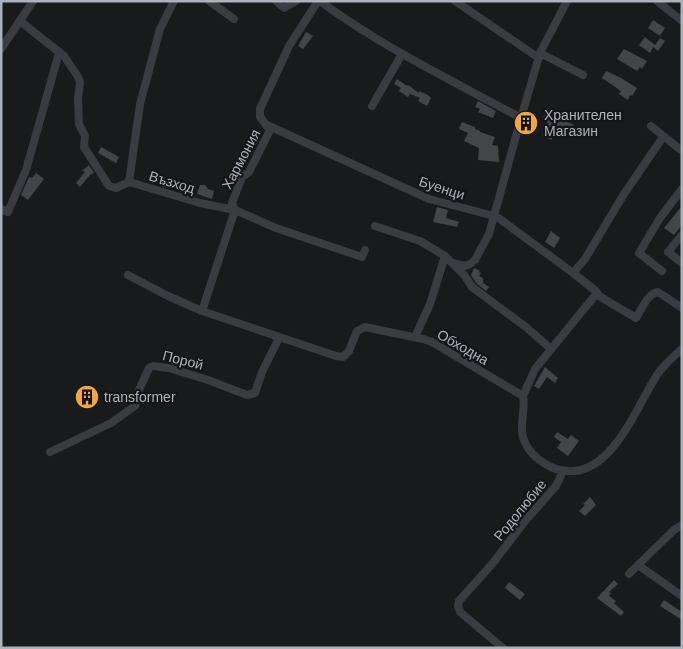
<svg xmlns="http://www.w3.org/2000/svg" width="683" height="649" viewBox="0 0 683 649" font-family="Helvetica,sans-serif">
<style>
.building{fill:#444549}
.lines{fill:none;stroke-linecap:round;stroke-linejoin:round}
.minor{stroke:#3a3c41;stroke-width:8}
.labels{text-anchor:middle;stroke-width:4.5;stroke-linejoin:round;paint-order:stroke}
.poi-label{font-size:14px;fill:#acb2bb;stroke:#141517;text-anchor:start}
.street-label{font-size:14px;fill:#acb2bb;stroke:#141517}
</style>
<rect width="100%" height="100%" fill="#191a1c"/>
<g class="building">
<polygon points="653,20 665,28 660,36 648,28"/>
<polygon points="306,32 313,36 303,49 298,46"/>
<polygon points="645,37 655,45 660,38 665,41 658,51 653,47 650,53 639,45"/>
<polygon points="624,49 647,61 642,69 640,67 637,71 617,59"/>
<polygon points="606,71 621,78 637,88 632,96 630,95 628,100 619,94 621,91 602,78"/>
<polygon points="397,79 407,86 408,85 419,93 419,91 428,95 431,98 427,106 418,101 420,98 410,94 408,97 399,91 401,88 394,84"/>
<polygon points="478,101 496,111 493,118 478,112 480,109 475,107"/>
<polygon points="545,114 559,121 560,118 574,125 570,133 558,127 551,140 542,135 548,123 542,120"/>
<polygon points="462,122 475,127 475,129 480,131 480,132 495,137 492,145 498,146 499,162 478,160 479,148 464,141 468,133 459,129"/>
<polygon points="101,147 119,157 116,163 98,153"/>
<polygon points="89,165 94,173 90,175 80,187 76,183 85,172 82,171"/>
<polygon points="36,173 44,179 28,200 21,195 29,177 32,178"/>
<polygon points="200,185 205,185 208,189 214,191 212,199 197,194"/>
<polygon points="682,206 682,225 674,235 664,228"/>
<polygon points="437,207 448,210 446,218 459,222 457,227 433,222"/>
<polygon points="551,231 560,238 554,248 545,242"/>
<polygon points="474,268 480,271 479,272 481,273 479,276 483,278 483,283 489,287 486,291 476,283 471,275"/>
<polygon points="545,367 558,378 555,383 547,377 539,389 534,386"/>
<polygon points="557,432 568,439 571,435 579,441 568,456 557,448 561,442 554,437"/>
<polygon points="590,497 596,505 585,516 579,511 585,505 583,504"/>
<polygon points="614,580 618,584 609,592 611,593 609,596 616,601 614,603 624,612 621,616 597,598"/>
<polygon points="509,582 525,594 520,600 505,588"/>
<polygon points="664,600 682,612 682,620 660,606"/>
</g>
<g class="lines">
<g class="minor">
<polyline points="209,1 234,19"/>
<polyline points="276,1 284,8 296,1"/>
<path d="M320 1C382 47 453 81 521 118"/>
<polyline points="455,1 539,58"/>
<polyline points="657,1 682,21"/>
<polyline points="20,21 64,56 77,75 80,82 78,99 79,124 85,136 84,147 109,186 116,188 129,182 200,203 235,210 276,228 362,257 365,250"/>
<polyline points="1,49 33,1"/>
<polyline points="540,53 583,75"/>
<polyline points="372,106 402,54"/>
<path d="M267 125 429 199 494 216 500 219 573 273 596 291 599 296 636 318C642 309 647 294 658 292L682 308"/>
<polyline points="651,126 682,151"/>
<polyline points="129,182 140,104 160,29 174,1"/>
<polyline points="1,209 8,212 26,170 59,53"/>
<polyline points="375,226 420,241 445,256 465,276 472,287 526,327 551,349"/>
<polyline points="682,235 668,252 682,263"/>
<polyline points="453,263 465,266 470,264 475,260 489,234 521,118 540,53 567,1"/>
<polyline points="662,271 639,253 660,218 682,189"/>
<polyline points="573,273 585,259 624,194 663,137"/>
<path d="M128 275 168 296 202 311 336 356 343 357 349 351 357 331 365 327 423 339 432 342 523 396C526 410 519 424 523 437 527 451 539 461 551 467 605 490 633 414 654 380 660 368 672 358 682 349"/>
<polyline points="202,311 235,210 232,203 242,177 249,172 270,130 260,117 260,109 289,46 318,1"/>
<polyline points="415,337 430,304 445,256"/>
<polyline points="523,396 535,369 597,293"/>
<polyline points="50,452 111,423 135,406 139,390 149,368 153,366 169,368 208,380 247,395 255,393 262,372 279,338"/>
<polyline points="638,565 674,530 682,525"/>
<polyline points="629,574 638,565 682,596"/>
<polyline points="503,648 460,612 458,606 459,601 493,563 525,521 556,486 563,471"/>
</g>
</g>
<defs>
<g id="building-disc" transform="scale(1.25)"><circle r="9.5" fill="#f2a73b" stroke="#141517"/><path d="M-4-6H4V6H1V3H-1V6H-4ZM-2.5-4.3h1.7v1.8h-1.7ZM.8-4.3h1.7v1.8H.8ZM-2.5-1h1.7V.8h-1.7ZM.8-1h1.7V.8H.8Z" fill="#111"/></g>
</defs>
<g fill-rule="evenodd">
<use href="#building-disc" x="526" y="123"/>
<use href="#building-disc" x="87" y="397"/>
</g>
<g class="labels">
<g class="poi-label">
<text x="544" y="120">Хранителен<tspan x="544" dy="16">Магазин</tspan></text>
<text x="104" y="402">transformer</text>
</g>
<g class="street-label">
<text transform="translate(241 159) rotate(-62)" y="5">Хармония</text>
<text transform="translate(172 182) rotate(17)" y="5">Възход</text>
<text transform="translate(442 188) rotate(18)" y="5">Буенци</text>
<text transform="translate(463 347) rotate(30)" y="5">Обходна</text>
<text transform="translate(183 360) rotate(14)" y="5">Порой</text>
<text transform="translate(520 510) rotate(-51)" y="5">Родолюбие</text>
</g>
</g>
<rect width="683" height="649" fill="none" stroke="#acb2bb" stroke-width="5"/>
</svg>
